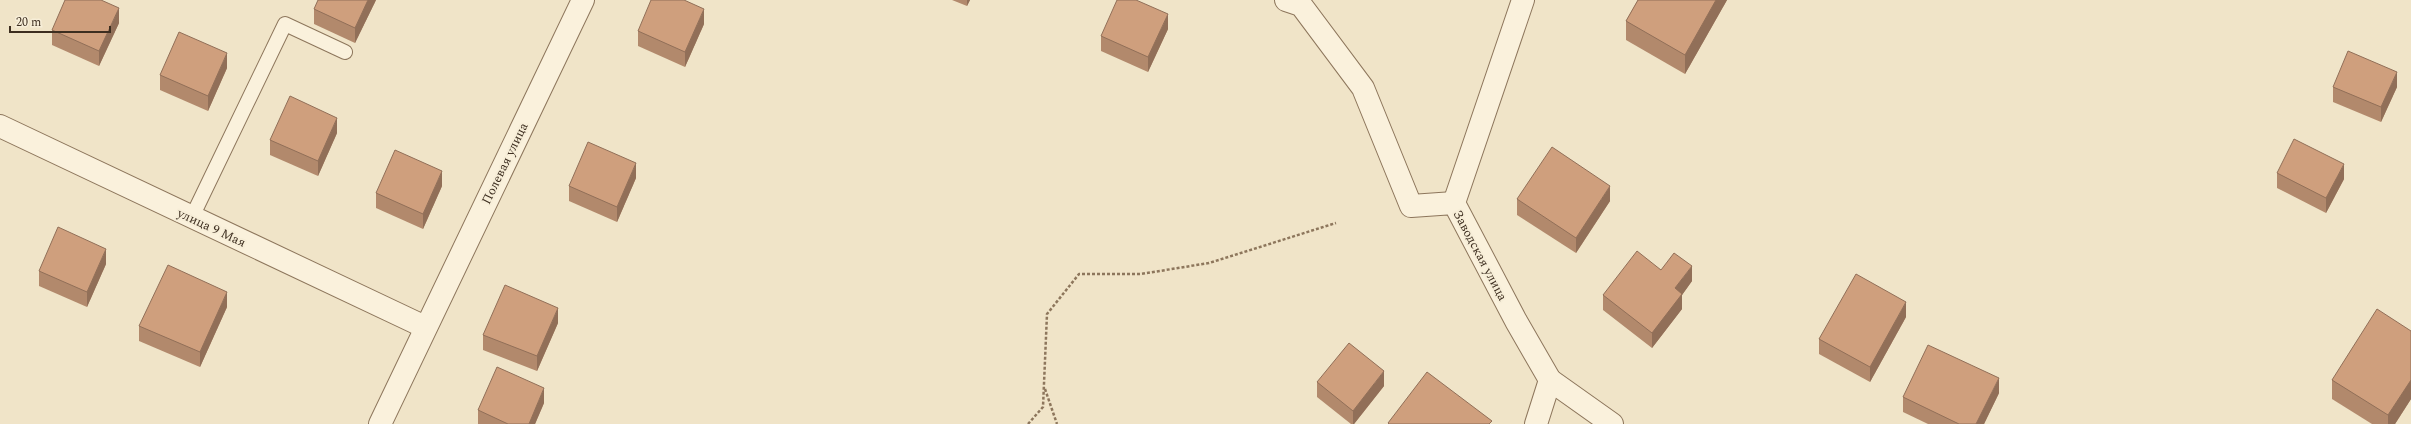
<svg xmlns="http://www.w3.org/2000/svg" width="2411" height="424" viewBox="0 0 2411 424" font-family="Spectral,serif">
<style>
.lines{fill:none;stroke-linecap:round;stroke-linejoin:round}
.lane-casing{stroke:#8d765c;stroke-width:16}
.street-casing{stroke:#8d765c;stroke-width:24}
.path{stroke:#8d765c;stroke-width:2.5;stroke-dasharray:3 2;stroke-linecap:butt}
.lane{stroke:#faf1dc;stroke-width:14}
.street{stroke:#faf1dc;stroke-width:22}
.wall{fill:#b2896c}
.shaded-wall{fill:#916f58}
.building{fill:#cf9f7d;stroke:#916f58}
.labels{text-anchor:middle;stroke-width:4;stroke-linejoin:round;paint-order:stroke}
.street-label{font-size:13px;fill:#3d2e20;stroke:#f7eed8}
</style>
<rect width="100%" height="100%" fill="#f0e4c8"/>
<g class="lines">
<g class="lane-casing">
<polyline id="lane" points="192,217 285,24 345,52"/>
</g>
<g class="street-casing">
<g id="street">
<polyline points="1286,0 1301,5 1363,88 1411,206 1454,203 1516,321 1550,380 1536,424"/>
<polyline points="0,126 425,327"/>
<polyline points="1454,203 1523,0"/>
<polyline points="1550,380 1612,424"/>
<polyline points="380,424 583,0"/>
</g>
</g>
<g class="path">
<polyline points="1045,389 1057,424"/>
<polyline points="1028,424 1043,407 1047,314 1079,274 1141,274 1209,263 1336,223"/>
</g>
<use href="#lane" class="lane"/>
<use href="#street" class="street"/>
</g>
<g class="wall">
<polygon points="376,0 355,43 314,24 314,9"/>
<polygon points="952,0 970,0 967,6"/>
<polygon points="1638,0 1727,0 1685,74 1626,40 1626,21"/>
<polygon points="119,23 99,66 52,45 52,30"/>
<polygon points="704,24 685,67 638,46 638,31"/>
<polygon points="1168,29 1148,72 1101,51 1101,36"/>
<polygon points="227,68 208,111 160,90 160,75"/>
<polygon points="2333,87 2397,87 2381,122 2333,102"/>
<polygon points="337,133 318,176 270,155 270,140"/>
<polygon points="2277,173 2344,179 2326,213 2277,188"/>
<polygon points="636,178 617,222 569,201 569,186"/>
<polygon points="442,186 423,229 376,208 376,193"/>
<polygon points="1517,199 1610,201 1576,253 1517,215"/>
<polygon points="106,264 87,307 39,286 39,271"/>
<polygon points="1661,270 1692,281 1682,295 1682,309 1652,348 1603,310 1603,295"/>
<polygon points="227,307 200,367 139,341 139,326"/>
<polygon points="1906,317 1870,382 1819,354 1819,339"/>
<polygon points="558,323 537,371 483,350 483,335"/>
<polygon points="2411,331 2411,399 2395,424 2372,424 2332,399 2332,380"/>
<polygon points="1317,382 1384,386 1354,424 1351,424 1317,397"/>
<polygon points="1999,393 1984,424 1928,424 1903,412 1903,397"/>
<polygon points="544,403 535,424 478,424 478,410"/>
</g>
<g class="shaded-wall">
<polygon points="368,0 376,0 355,43 355,28"/>
<polygon points="967,0 970,0 967,6"/>
<polygon points="1716,0 1727,0 1685,74 1685,55"/>
<polygon points="119,8 119,23 99,66 99,51"/>
<polygon points="704,9 704,24 685,67 685,52"/>
<polygon points="1168,14 1168,29 1148,72 1148,57"/>
<polygon points="227,53 227,68 208,111 208,96"/>
<polygon points="2397,72 2397,87 2381,122 2381,107"/>
<polygon points="337,118 337,133 318,176 318,161"/>
<polygon points="636,163 636,178 617,222 617,207"/>
<polygon points="2344,164 2344,179 2326,213 2326,198"/>
<polygon points="442,171 442,186 423,229 423,214"/>
<polygon points="1610,186 1610,201 1576,253 1576,238"/>
<polygon points="106,249 106,264 87,307 87,292"/>
<polygon points="1692,266 1692,281 1682,295 1682,309 1652,348 1652,333 1675,288"/>
<polygon points="227,292 227,307 200,367 200,352"/>
<polygon points="1906,302 1906,317 1870,382 1870,367"/>
<polygon points="558,308 558,323 537,371 537,356"/>
<polygon points="1384,371 1384,386 1354,424 1353,424 1353,411"/>
<polygon points="1999,378 1999,393 1984,424 1976,424"/>
<polygon points="2411,380 2411,399 2395,424 2388,424 2388,415"/>
<polygon points="544,388 544,403 535,424 529,424"/>
</g>
<g class="building">
<polygon points="65,0 101,0 119,8 99,51 52,30"/>
<polygon points="318,0 368,0 355,28 314,9"/>
<polygon points="651,0 684,0 704,9 685,52 638,31"/>
<polygon points="1117,0 1136,0 1168,14 1148,57 1101,36"/>
<polygon points="1638,0 1716,0 1685,55 1626,21"/>
<polygon points="179,32 227,53 208,96 160,75"/>
<polygon points="2348,51 2397,72 2381,107 2333,87"/>
<polygon points="290,96 337,118 318,161 270,140"/>
<polygon points="2294,139 2344,164 2326,198 2277,173"/>
<polygon points="588,142 636,163 617,207 569,186"/>
<polygon points="1552,147 1610,186 1576,238 1517,199"/>
<polygon points="395,150 442,171 423,214 376,193"/>
<polygon points="58,227 106,249 87,292 39,271"/>
<polygon points="1637,251 1661,270 1674,253 1692,266 1675,288 1682,294 1652,333 1603,295"/>
<polygon points="168,265 227,292 200,352 139,326"/>
<polygon points="1856,274 1906,302 1870,367 1819,339"/>
<polygon points="505,285 558,308 537,356 483,335"/>
<polygon points="2377,309 2411,331 2411,380 2388,415 2332,380"/>
<polygon points="1349,343 1384,371 1353,411 1317,382"/>
<polygon points="1928,345 1999,378 1976,424 1959,424 1903,397"/>
<polygon points="497,367 544,388 529,424 508,424 478,410"/>
<polygon points="1427,372 1492,421 1489,424 1389,424 1388,423"/>
</g>
<g class="labels">
<g class="street-label">
<text transform="translate(504 163) rotate(-64)" y="5">Полевая улица</text>
<text transform="translate(212 227) rotate(25)" y="5">улица 9 Мая</text>
<text transform="translate(1481 255) rotate(62)" y="5">Заводская улица</text>
</g>
</g>
<path d="M10 26v6h100v-6" fill="none" stroke="#3d2e20" stroke-width="2"/>
<text x="16" y="26" font-size="12" fill="#3d2e20" stroke="#f7eed8" stroke-width="3" paint-order="stroke">20 m</text>
</svg>
